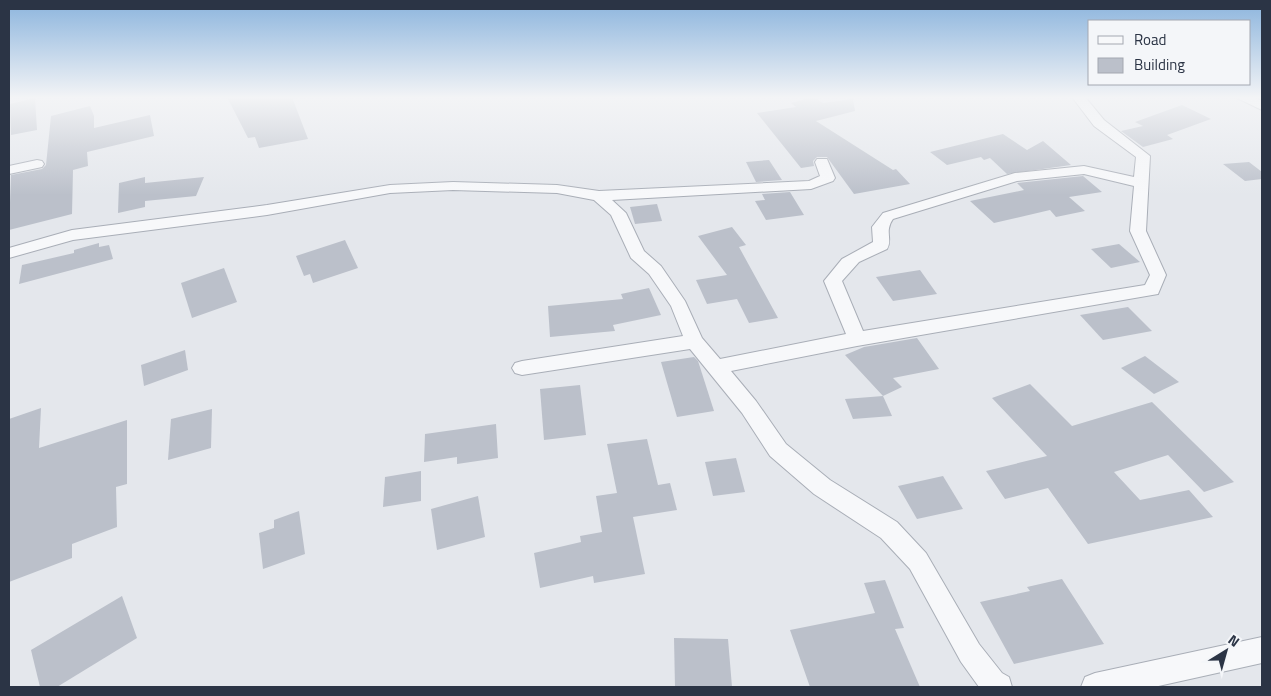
<svg xmlns="http://www.w3.org/2000/svg" width="1271" height="696" viewBox="0 0 1271 696" font-family="'Titillium Web',sans-serif">
<style>
.building{fill:#bbc0ca}
.lines{fill:none;stroke-linecap:round;stroke-linejoin:round}
.street-casing{stroke:#a9aeb7;stroke-width:2}
.street{fill:#f7f8fa;fill-rule:evenodd}
</style>
<rect width="100%" height="100%" fill="#e4e7ec"/>
<g class="building">
<polygon points="227,97 292,97 308,139 259,148 255,137 248,138"/>
<polygon points="813,97 823,103 853,99 855,111 816,121 893,170 896,169 910,184 854,194 827,157 817,157 813,161 814,166 801,168 757,113 796,107 791,103"/>
<polygon points="35,98 37,130 11,135 10,104"/>
<polygon points="1182,105 1211,119 1167,135 1173,139 1143,147 1121,131 1143,126 1135,122"/>
<polygon points="90,106 94,116 94,128 150,115 154,136 87,152 88,166 73,170 72,214 9,230 11,175 42,169 46,165 51,116"/>
<polygon points="1003,134 1027,150 1043,141 1071,165 1007,174 990,158 984,160 981,157 947,165 930,152"/>
<polygon points="769,160 782,180 756,182 746,162"/>
<polygon points="1249,162 1262,172 1262,179 1245,181 1223,164"/>
<polygon points="1083,176 1102,192 1069,197 1085,211 1056,217 1050,210 994,223 970,201 1024,190 1017,183"/>
<polygon points="145,177 145,183 204,177 196,196 145,201 145,207 118,213 119,183"/>
<polygon points="790,192 804,215 766,220 755,201 765,200 762,194"/>
<polygon points="657,204 662,221 635,224 630,207"/>
<polygon points="732,227 746,245 739,247 778,318 749,323 737,299 707,304 696,280 727,275 698,236"/>
<polygon points="345,240 358,268 313,283 310,274 304,276 296,256"/>
<polygon points="99,243 99,247 109,245 113,259 19,284 22,265 74,253 74,250"/>
<polygon points="1119,244 1140,262 1111,268 1091,249"/>
<polygon points="224,268 237,302 192,318 181,283"/>
<polygon points="920,270 937,294 893,301 876,277"/>
<polygon points="649,288 661,315 613,325 615,331 550,337 548,306 623,299 621,294"/>
<polygon points="1128,307 1152,331 1103,340 1080,315"/>
<polygon points="917,338 939,369 893,378 902,387 883,396 845,355 864,347"/>
<polygon points="185,350 188,370 144,386 141,365"/>
<polygon points="1145,356 1179,382 1154,394 1121,368"/>
<polygon points="694,357 698,361 714,411 677,417 661,362"/>
<polygon points="1030,384 1072,426 1152,402 1234,482 1204,492 1168,455 1114,472 1140,500 1189,490 1213,517 1088,544 1048,488 1005,499 986,471 1047,456 992,398"/>
<polygon points="580,385 586,435 544,440 540,389"/>
<polygon points="883,396 892,416 853,419 845,399"/>
<polygon points="41,408 39,448 127,420 127,484 116,487 117,527 72,544 72,558 9,582 9,419"/>
<polygon points="212,409 211,448 168,460 171,419"/>
<polygon points="496,424 498,458 457,464 457,457 424,462 425,434"/>
<polygon points="647,439 658,485 670,483 677,510 633,517 645,574 594,583 593,576 540,588 534,553 581,542 580,536 602,532 596,496 617,493 607,444"/>
<polygon points="736,458 745,492 713,496 705,462"/>
<polygon points="421,471 421,501 383,507 385,477"/>
<polygon points="943,476 963,509 917,519 898,486"/>
<polygon points="478,496 485,537 437,550 431,509"/>
<polygon points="299,511 305,554 263,569 259,533 274,528 274,520"/>
<polygon points="1062,579 1104,644 1014,664 980,602 1030,591 1027,587"/>
<polygon points="885,580 904,628 895,629 920,687 810,687 790,630 875,613 864,583"/>
<polygon points="122,596 137,638 57,687 40,687 31,650"/>
<polygon points="674,638 728,639 732,687 675,687"/>
</g>
<g class="lines">
<g class="street-casing">
<g id="street">
<path d="M1072 97H1085L1104 120 1150 156 1146 231 1166 275 1158 294 857 346 731 371 756 401 786 444 830 480 897 522 926 553 979 644 1002 673 1009 677 1012 687H979L961 662 910 569 881 538 814 494 770 456 742 413 690 349 522 375 515 373 512 368 515 363 522 361 683 336 671 306 649 274 631 258 611 215 594 200 557 193 453 190 390 193 267 215 73 240 9 258V248L72 230 267 205 390 185 453 182 557 185 599 191 809 181 820 176 815 162 817 159H827L835 178 833 181 811 189 612 200 626 213 644 251 661 266 685 301 702 338 720 359 846 334 824 281 842 259 873 242 872 227 883 213 1015 173 1084 166 1134 177 1136 157 1094 126ZM1084 174 1134 186 1130 231 1150 275 1145 285 863 331 842 281 859 262 887 249C893 239 884 232 893 219L1017 181Z"/>
<polygon points="1235,97 1253,97 1262,101 1262,110"/>
<polygon points="37,160 42,161 44,164 42,167 9,174 9,166"/>
<polygon points="1262,637 1262,663 1154,687 1081,687 1085,677 1095,673"/>
</g>
</g>
<use href="#street" class="street"/>
</g>
<linearGradient id="sky" x2="0" y2="1"><stop stop-color="#8bb4dd"/><stop offset="0.5" stop-color="#f3f4f6"/><stop offset="1" stop-color="#f3f4f6" stop-opacity="0"/></linearGradient>
<rect width="1271" height="195" fill="url(#sky)"/>
<rect width="1271" height="696" fill="none" stroke="#2b3445" stroke-width="20"/>
<rect x="1088" y="20" width="162" height="65" fill="#f4f6f9" stroke="#a4a8b1"/>
<rect x="1098" y="36" width="25" height="8" fill="#f7f8fa" stroke="#a4a8b1"/>
<text x="1134" y="45" font-size="15" fill="#2b3445">Road</text>
<rect x="1098" y="58" width="25" height="15" fill="#bbc0ca" stroke="#a4a8b1"/>
<text x="1134" y="70" font-size="15" fill="#2b3445">Building</text>
<g transform="translate(1226 651) rotate(37)" stroke="#f4f6f9" stroke-width="4" paint-order="stroke">
<path d="M0-4L9 19L0 12L-9 19Z" fill="#2b3445"/>
<text y="-8" font-size="14" font-weight="bold" text-anchor="middle" fill="#2b3445">N</text>
</g>
</svg>
